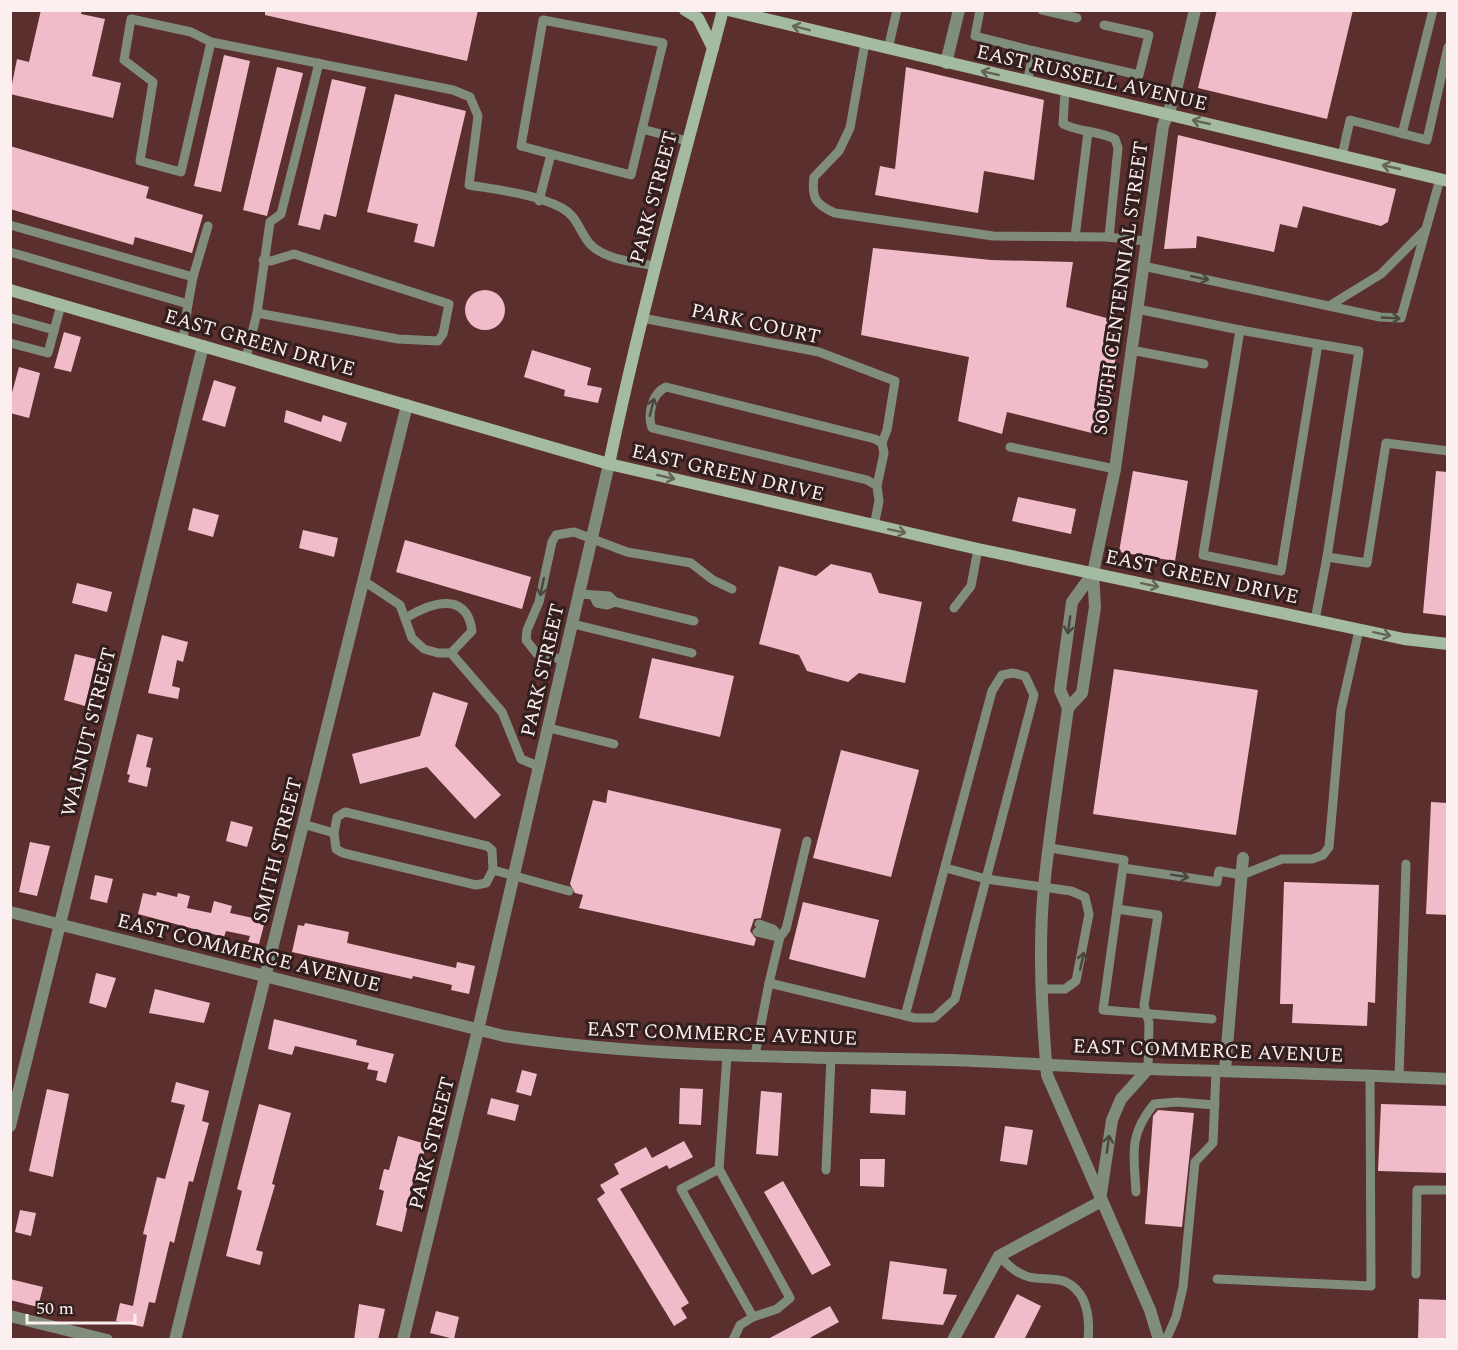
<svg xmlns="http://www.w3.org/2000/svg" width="1458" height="1350" viewBox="0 0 1458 1350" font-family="Spectral,serif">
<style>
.building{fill:#f1bcc9}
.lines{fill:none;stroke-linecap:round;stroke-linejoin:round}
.service{stroke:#808d7d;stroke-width:9}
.minor{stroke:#808d7d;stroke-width:12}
.tertiary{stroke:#808d7d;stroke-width:12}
.secondary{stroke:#a4baa1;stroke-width:12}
.oneway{stroke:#656458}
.oneway2{stroke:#4d453f}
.labels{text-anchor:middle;stroke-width:6;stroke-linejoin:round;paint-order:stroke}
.street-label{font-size:20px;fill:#fbefef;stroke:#321e1d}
</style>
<rect width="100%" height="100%" fill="#5a2f2e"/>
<g class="building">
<polygon points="41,10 82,10 81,14 105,19 92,76 121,83 113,118 10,94 17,59 29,62"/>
<polygon points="265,10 478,10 467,61 265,15"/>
<polygon points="1217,10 1353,10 1327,119 1198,88"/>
<polygon points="224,55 250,61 221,192 194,186"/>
<polygon points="277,67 303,73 267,216 243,210"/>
<polygon points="906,67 1044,100 1034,180 984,171 978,213 875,195 880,166 895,169"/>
<polygon points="332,79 366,87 336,217 324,214 320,230 298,225"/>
<polygon points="395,94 466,111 434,247 414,242 418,224 367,212"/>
<polygon points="1178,135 1396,189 1388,222 1381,226 1303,206 1297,228 1280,224 1274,252 1197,236 1196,248 1164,249"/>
<polygon points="10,146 149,187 146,198 203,215 192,253 135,237 133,245 10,209"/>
<polygon points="873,248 991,260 1073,262 1066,307 1121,322 1104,436 1007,412 1002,434 958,421 969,357 861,335"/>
<circle cx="485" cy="310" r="20"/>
<polygon points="64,332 81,337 71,372 54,368"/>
<polygon points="532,350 591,368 587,385 602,388 598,403 564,396 565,390 524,377"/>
<polygon points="19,367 40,373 29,418 10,413 10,400"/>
<polygon points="214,380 236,387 225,427 202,420"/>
<polygon points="286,410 321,422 323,415 347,423 341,442 284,422"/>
<polygon points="1133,471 1188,481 1175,561 1119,552"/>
<polygon points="1436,471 1448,472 1448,616 1423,613"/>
<polygon points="1018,497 1076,509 1071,534 1012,521"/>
<polygon points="193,508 219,515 213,537 188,530"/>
<polygon points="303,530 338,538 334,557 299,548"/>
<polygon points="405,540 531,577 522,609 396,572"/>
<polygon points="831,564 871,573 879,593 922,602 905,683 859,673 848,682 807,671 799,655 759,644 779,566 816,576"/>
<polygon points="77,583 112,592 107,612 72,603"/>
<polygon points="162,635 188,642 183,662 177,660 172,686 180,688 178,699 148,693"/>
<polygon points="75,654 96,659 85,706 64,700"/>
<polygon points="652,658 734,676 720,737 639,718"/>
<polygon points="1114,669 1258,690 1236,835 1093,814"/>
<polygon points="433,692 468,703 455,746 501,795 475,819 427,767 360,784 352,754 420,736"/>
<polygon points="137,734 153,738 146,767 151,768 147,787 128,782 130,775 127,774"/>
<polygon points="841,750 919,770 891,877 813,858"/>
<polygon points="608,790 781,829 761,918 754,919 750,931 756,939 754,946 579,908 583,895 575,893 570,884 593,800 606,803"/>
<polygon points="1431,802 1448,803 1448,915 1426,914"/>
<polygon points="231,821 253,827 247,847 226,841"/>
<polygon points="30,842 50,846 37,896 19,892"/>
<polygon points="95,875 113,879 107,903 90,899"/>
<polygon points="1284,882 1379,885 1375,1003 1368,1002 1367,1026 1292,1023 1293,1004 1280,1004"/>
<polygon points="157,892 177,897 178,893 190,896 187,908 211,913 214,901 232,906 230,913 253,918 254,914 266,917 259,944 248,942 250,936 226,931 224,937 138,914 143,893 156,896"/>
<polygon points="803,902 879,920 865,978 789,959"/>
<polygon points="305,923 349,932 347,943 456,968 457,962 475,966 469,994 451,990 452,985 413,976 412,979 292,952 298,925 304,926"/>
<polygon points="96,973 116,978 106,1008 89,1003"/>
<polygon points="155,989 210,1003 204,1023 149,1013"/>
<polygon points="274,1019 357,1040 356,1045 394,1054 386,1083 376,1080 378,1071 367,1069 369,1063 295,1046 292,1055 268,1049"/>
<polygon points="522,1070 537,1074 531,1096 516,1092"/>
<polygon points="176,1082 209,1091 202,1121 209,1123 193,1182 189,1181 174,1243 170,1241 155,1303 149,1302 143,1327 116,1321 120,1303 133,1306 147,1235 143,1234 157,1177 165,1179 185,1105 171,1102"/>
<polygon points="680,1088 703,1089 701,1125 679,1124"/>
<polygon points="47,1089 69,1094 53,1177 29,1171"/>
<polygon points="871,1089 906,1091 905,1115 870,1113"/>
<polygon points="761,1091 782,1093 778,1156 756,1154"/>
<polygon points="491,1098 519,1105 515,1121 487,1114"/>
<polygon points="259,1104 291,1113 272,1184 275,1185 256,1250 263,1252 260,1265 226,1256 242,1191 237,1189"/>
<polygon points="1381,1104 1448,1106 1448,1173 1378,1171"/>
<polygon points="1158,1110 1194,1113 1182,1227 1145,1224 1153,1116"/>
<polygon points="1005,1126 1033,1130 1027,1165 1000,1161"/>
<polygon points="398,1136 426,1144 421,1165 417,1164 402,1232 376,1225 384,1191 379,1189 384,1169 389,1170"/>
<polygon points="684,1141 693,1157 669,1169 667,1165 620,1189 689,1303 681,1308 687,1318 674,1326 597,1199 605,1193 600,1185 619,1174 614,1164 646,1147 652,1158"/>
<polygon points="860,1159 885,1159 884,1187 860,1186"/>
<polygon points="783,1181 831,1265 812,1275 764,1192"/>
<polygon points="20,1210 36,1213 31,1236 15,1232"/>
<polygon points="890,1261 947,1269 943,1294 957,1295 943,1325 882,1319"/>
<polygon points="10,1279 43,1287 38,1307 10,1300"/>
<polygon points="1017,1294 1041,1306 1024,1340 993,1340"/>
<polygon points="1419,1299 1448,1300 1448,1340 1418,1340"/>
<polygon points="359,1304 385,1309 378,1340 354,1340"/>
<polygon points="830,1306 839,1322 806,1340 766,1340"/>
<polygon points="436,1311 459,1317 454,1339 430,1333"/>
</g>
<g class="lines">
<g class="service">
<polyline points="980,10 975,36 1034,51"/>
<polyline points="1042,10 1077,18"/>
<path d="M211 42 181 172 140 161 153 82 124 60 131 19 191 32 211 42 453 90 470 97 478 116 469 185C499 190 535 194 562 208 578 217 580 233 590 244 605 260 635 262 655 266"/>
<path d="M865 43 850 128 839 151 814 177C811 198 816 205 835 213L993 236 1107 237 1146 241"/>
<polyline points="888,49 897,10"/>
<polyline points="1027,82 1034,51 1139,75 1149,35 1104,25"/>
<path d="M1065 91 1063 124C1079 132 1099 131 1115 139L1118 148 1109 237"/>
<polyline points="642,129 687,141"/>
<polyline points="1402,134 1433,10"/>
<polyline points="1342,156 1350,120 1427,140 1448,47"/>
<polyline points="539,201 551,154 521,146 543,20 663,43 631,175 551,154"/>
<polyline points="10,225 193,277 188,304"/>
<polyline points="1075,237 1088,132"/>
<polyline points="10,252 188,304 183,340"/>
<polyline points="1143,266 1380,317 1401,318 1440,179"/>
<polyline points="193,277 208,226"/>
<polyline points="1329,306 1381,274 1425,230"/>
<polyline points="1137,309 1240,330 1203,555 1281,571 1318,344 1359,351 1327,557 1367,563 1386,443 1448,451"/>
<polyline points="257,313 398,339 438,341 443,334 449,304 294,254 271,261 263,260"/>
<polyline points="11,318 54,330"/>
<polyline points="642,318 819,352 895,381 887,430 882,443"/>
<polyline points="1240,330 1318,344"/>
<polyline points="10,343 48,353 61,305"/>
<polyline points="1131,350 1204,364"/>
<polyline points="246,358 257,313 270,222 281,214 319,63"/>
<polyline points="1010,447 1115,469"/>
<path d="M874 526 879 501 877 486 884 453 882 443 875 439 666 387C652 393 647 415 652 428L867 480 877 486"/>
<polyline points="364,581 400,605 412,638 424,649 438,653 451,653 502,712 521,759 540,767"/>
<polyline points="580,594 609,596 615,602 607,605 597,603 594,597"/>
<polyline points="615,602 694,621"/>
<polyline points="954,608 971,586 978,549"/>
<path d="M406 618C430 603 467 590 472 631L451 653"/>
<polyline points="1315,620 1327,557"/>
<polyline points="573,624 692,653"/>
<polyline points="565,660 537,654 526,640 527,630 539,602 552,542 556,535 574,532 627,552 691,563 713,580 732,589"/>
<polyline points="549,728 614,744"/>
<polyline points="303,824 334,833 336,849 343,853 476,885 486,883 493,870 569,891"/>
<polyline points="334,833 337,817 345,812 487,846 492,850 493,870"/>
<polyline points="1050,848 1124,860 1117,909 1158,915 1144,1005 1149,1023 1148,1069"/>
<polyline points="1123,868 1217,882 1219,871 1242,875 1282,859 1312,859 1323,855 1329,847 1341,710 1359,630"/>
<polyline points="1117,909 1103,1010 1212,1019"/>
<polyline points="759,924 773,929 780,937"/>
<polyline points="757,932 778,937"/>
<polyline points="769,983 780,937 786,929 807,841"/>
<polyline points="905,1016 992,691 1002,675 1013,673 1025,676 1034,695 986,879 946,868"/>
<polyline points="755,1055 769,983 915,1018 934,1018 955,999 986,879 1071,891 1085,897 1089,914 1076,981 1065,989 1041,989"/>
<polyline points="1399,1077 1406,864"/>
<polyline points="719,1169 681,1189 753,1317 777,1309 790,1298 719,1169 727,1055"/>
<polyline points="826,1170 831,1057"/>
<path d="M1136 1192C1134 1154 1128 1136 1154 1104L1177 1102 1215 1105"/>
<path d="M999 1256C1008 1265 1017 1274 1029 1277 1041 1280 1056 1277 1066 1282 1088 1293 1090 1319 1088 1340"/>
<polyline points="1416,1274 1417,1190 1448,1190"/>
<polyline points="1217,1279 1371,1286 1370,1075"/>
<polyline points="733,1340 740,1325 753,1317"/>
<polyline points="1166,1340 1176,1317 1183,1287 1195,1162 1213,1143 1216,1070"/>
</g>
<g class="minor">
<polyline points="946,63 959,10"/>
<path d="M10 912 504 1036C651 1058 801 1057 949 1060 1016 1062 1082 1068 1149 1069 1248 1072 1348 1074 1448 1079"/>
<polyline points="1225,1070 1243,858"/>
<polyline points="10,1126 203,346"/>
<polyline points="10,1316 107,1340"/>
<polyline points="175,1340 407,405"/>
<polyline points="403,1340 478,1030 609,464"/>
<polyline points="953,1340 999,1256 1100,1202"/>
</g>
<g class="tertiary">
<path d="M1093 573 1072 602 1060 690 1068 708C1060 768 1050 827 1044 887 1038 949 1042 1013 1047 1075L1150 1310 1159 1340"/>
<polyline points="1068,708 1082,693 1095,607 1093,573 1115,469 1163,126 1174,98 1195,10"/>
<polyline points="1100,1200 1112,1120 1121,1099 1148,1069"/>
</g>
<g class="secondary">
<polyline points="685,10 698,18 713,48"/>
<polyline points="728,10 1448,181"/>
<polyline points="10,290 609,464 978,549 1404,639 1448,644"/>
<path d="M609 464C641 311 683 161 723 10"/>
</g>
</g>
<defs><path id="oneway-shaft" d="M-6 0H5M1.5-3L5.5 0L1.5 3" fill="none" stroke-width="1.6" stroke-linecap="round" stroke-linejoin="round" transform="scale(1.5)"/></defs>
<g class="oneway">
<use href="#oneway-shaft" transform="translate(801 28) rotate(-166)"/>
<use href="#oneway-shaft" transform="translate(990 73) rotate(-167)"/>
<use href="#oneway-shaft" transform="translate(1201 122) rotate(-167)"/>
<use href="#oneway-shaft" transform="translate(1391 167) rotate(-167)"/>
<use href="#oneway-shaft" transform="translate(666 477) rotate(13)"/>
<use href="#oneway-shaft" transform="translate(897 531) rotate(12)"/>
<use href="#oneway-shaft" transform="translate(1150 585) rotate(12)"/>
<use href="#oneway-shaft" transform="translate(1382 634) rotate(12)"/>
</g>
<g class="oneway2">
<use href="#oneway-shaft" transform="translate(1200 278) rotate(12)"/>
<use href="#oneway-shaft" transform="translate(1391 318) rotate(3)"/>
<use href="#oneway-shaft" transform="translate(652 407) rotate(-76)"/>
<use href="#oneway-shaft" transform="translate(542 587) rotate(102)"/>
<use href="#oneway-shaft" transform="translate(1069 625) rotate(98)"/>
<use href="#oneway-shaft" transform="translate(1180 876) rotate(9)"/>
<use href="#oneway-shaft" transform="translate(1082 961) rotate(-78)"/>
<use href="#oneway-shaft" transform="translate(1108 1144) rotate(-82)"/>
</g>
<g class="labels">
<g class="street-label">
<text transform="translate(1092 77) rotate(13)" y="7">EAST RUSSELL AVENUE</text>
<text transform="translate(653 197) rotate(-75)" y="7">PARK STREET</text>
<text transform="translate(1120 288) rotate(-82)" y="7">SOUTH CENTENNIAL STREET</text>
<text transform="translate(756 323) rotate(12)" y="7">PARK COURT</text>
<text transform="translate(260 342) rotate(16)" y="7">EAST GREEN DRIVE</text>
<text transform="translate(728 472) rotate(13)" y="7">EAST GREEN DRIVE</text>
<text transform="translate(1202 576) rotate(12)" y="7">EAST GREEN DRIVE</text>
<text transform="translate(542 670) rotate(-77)" y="7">PARK STREET</text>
<text transform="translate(88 732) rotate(-76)" y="7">WALNUT STREET</text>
<text transform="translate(277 850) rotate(-76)" y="7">SMITH STREET</text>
<text transform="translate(249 952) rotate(14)" y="7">EAST COMMERCE AVENUE</text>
<text transform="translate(722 1033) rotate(2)" y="7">EAST COMMERCE AVENUE</text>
<text transform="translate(1208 1050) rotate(2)" y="7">EAST COMMERCE AVENUE</text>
<text transform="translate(431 1143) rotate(-76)" y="7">PARK STREET</text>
</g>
</g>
<rect width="1458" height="1350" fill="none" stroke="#fbefef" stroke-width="24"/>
<path d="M27 1314v9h108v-9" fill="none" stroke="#fbefef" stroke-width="3"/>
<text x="36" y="1314" font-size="18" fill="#fbefef" stroke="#321e1d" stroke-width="4.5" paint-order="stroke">50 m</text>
</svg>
